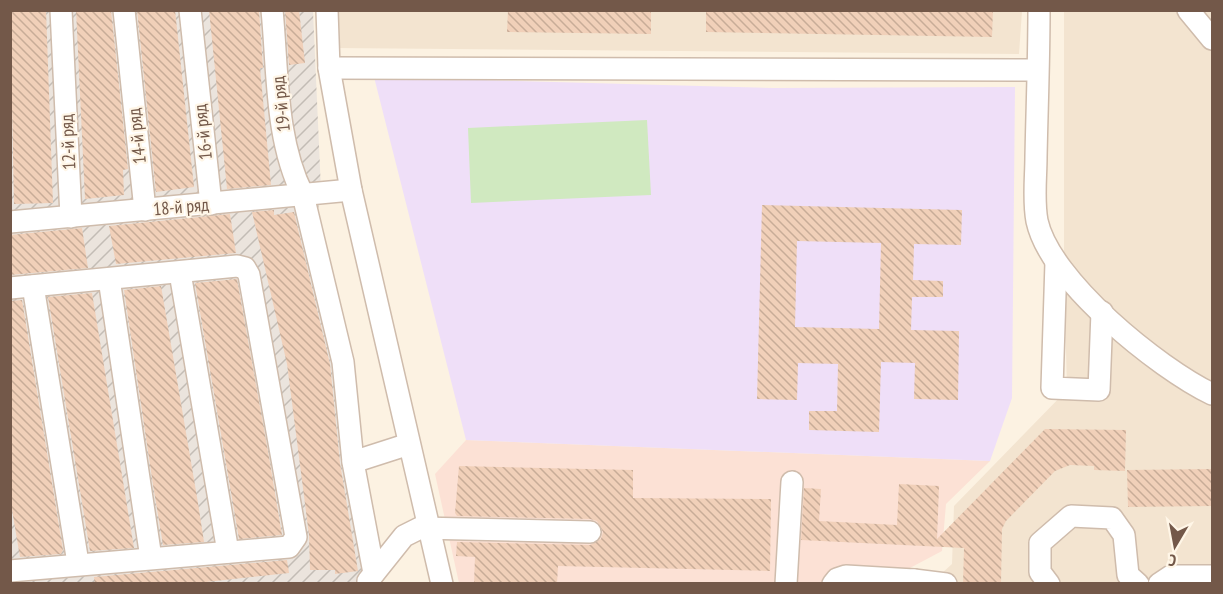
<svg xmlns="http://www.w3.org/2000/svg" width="1223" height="594" viewBox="0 0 1223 594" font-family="'PT Sans Narrow',sans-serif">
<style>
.residential{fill:#f3e4d0}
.commercial{fill:#fce1d5}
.industrial{fill:url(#industrial-furrows)}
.education{fill:#efdff8}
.pitch{fill:#d0e9c0}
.building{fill:url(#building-back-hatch);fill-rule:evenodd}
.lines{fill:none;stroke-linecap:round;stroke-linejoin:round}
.minor-casing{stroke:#cfbcac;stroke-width:24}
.minor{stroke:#fff;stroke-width:21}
.labels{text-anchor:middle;stroke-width:4.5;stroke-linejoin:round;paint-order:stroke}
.street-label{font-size:18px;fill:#735849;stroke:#fff6e7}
</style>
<defs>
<pattern id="industrial-furrows" width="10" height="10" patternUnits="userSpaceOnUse" patternTransform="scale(1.5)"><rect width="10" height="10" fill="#ebe4dd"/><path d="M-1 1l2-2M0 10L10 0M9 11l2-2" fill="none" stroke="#c3bcb5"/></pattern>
<pattern id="building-back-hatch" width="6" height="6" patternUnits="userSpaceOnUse" patternTransform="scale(1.5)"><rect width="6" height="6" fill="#f1d0b9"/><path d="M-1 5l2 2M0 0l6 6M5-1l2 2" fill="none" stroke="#c8ac98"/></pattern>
</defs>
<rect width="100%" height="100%" fill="#fcf2e2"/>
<g class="residential">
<polygon points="334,11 1022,11 1019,54 335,48"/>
<polygon points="1064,11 1212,11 1212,583 930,584 952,564 954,506 1067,390 1064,270"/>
</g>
<polygon class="commercial" points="466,440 990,461 946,504 942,551 891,578 890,584 459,583 435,474"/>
<polygon class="industrial" points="10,11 313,11 321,190 316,224 374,583 11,583"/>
<polygon class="education" points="374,77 773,88 1015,87 1012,398 990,461 466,440"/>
<polygon class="pitch" points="647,120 651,195 471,203 468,128"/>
<g class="building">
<polygon points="10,10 46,10 53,203 14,204"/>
<polygon points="76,10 111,10 128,169 123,170 124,195 85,199"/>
<polygon points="137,10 175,10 194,187 156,192"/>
<polygon points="209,10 259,10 263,68 260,68 271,185 227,189"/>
<polygon points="285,10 299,10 305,63 289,65"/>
<polygon points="508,10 651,10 651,34 507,32"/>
<polygon points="706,10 993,10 992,37 706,32"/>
<path d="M762 205 962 210 961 245 914 244 913 280 943 281V297H912L911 330 959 331 958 400 914 399 915 363 881 362 879 432 809 430V411H837L838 364 798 363 797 400 757 399ZM797 241 881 243 879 329 795 327Z"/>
<polygon points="274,210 274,215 294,212 330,364 340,463 358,571 335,574 335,570 310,570 309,535 287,364 252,212"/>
<polygon points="230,214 236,253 116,264 109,226"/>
<polygon points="82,228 88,268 10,275 10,235"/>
<polygon points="237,279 269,457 282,535 239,539 195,283"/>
<polygon points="161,286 198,503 204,542 163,545 153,485 124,290"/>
<polygon points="92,293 134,548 90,551 48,297"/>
<polygon points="22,300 63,550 61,554 20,557 10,498 10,301"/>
<polygon points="1045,429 1126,430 1125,471 1094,470 1094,466 1070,465 1055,471 1006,521 1002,529 1001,584 963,584 964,548 801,540 804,488 821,489 819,521 897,525 899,484 939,486 937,539"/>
<polygon points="459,466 633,470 633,498 771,499 770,571 558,566 557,584 474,584 475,557 456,556 457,542 590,545 601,539 603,532 597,521 590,519 457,516 455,513"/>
<polygon points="1212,469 1212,506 1128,507 1127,470"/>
<polygon points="287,560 289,573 188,584 95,584 94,577"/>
</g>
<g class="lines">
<g class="minor-casing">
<g id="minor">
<polyline points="61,10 71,217"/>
<polyline points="124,10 145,210"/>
<polyline points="190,10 211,204"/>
<path d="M272 10C278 71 275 140 303 195L343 362 353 462 374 573"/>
<polyline points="327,10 329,68 351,190 442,584"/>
<path d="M1039 10C1039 59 1037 108 1036 157 1036 177 1033 200 1037 221 1050 281 1158 368 1212 394"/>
<polyline points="1188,10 1212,39"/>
<polyline points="329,68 1037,70"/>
<polyline points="10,222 351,190"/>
<polyline points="1056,262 1052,388 1099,390 1102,312"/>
<polyline points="180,273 228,552"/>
<polyline points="109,279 151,558"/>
<polyline points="33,286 78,563"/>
<polyline points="10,288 237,266 245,268 249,275 296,537 289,547 10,571"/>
<polyline points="353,462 409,444"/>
<polyline points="368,581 404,536 420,528 590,532"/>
<polyline points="786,584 792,482"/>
<polyline points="833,584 837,579 846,576 914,580"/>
<polyline points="912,584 914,580 946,584"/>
<polyline points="1049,584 1040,572 1040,543 1071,516 1112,518 1124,535 1128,575 1138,584"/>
<polyline points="1159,584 1171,576 1212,576"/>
</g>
</g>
<use href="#minor" class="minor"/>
</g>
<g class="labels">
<g class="street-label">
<text transform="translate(281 104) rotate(-96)" y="6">19-й ряд</text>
<text transform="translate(203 132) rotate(-96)" y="6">16-й ряд</text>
<text transform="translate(137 136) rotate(-96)" y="6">14-й ряд</text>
<text transform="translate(68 142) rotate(-93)" y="6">12-й ряд</text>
<text transform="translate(181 207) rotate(-5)" y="6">18-й ряд</text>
</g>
</g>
<rect width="1223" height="594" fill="none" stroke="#735849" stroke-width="24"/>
<g transform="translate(1175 546) rotate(190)" stroke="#fff6e7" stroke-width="4.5" paint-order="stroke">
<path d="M0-4.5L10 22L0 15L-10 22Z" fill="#735849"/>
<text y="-9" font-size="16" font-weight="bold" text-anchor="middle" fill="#735849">С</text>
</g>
</svg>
